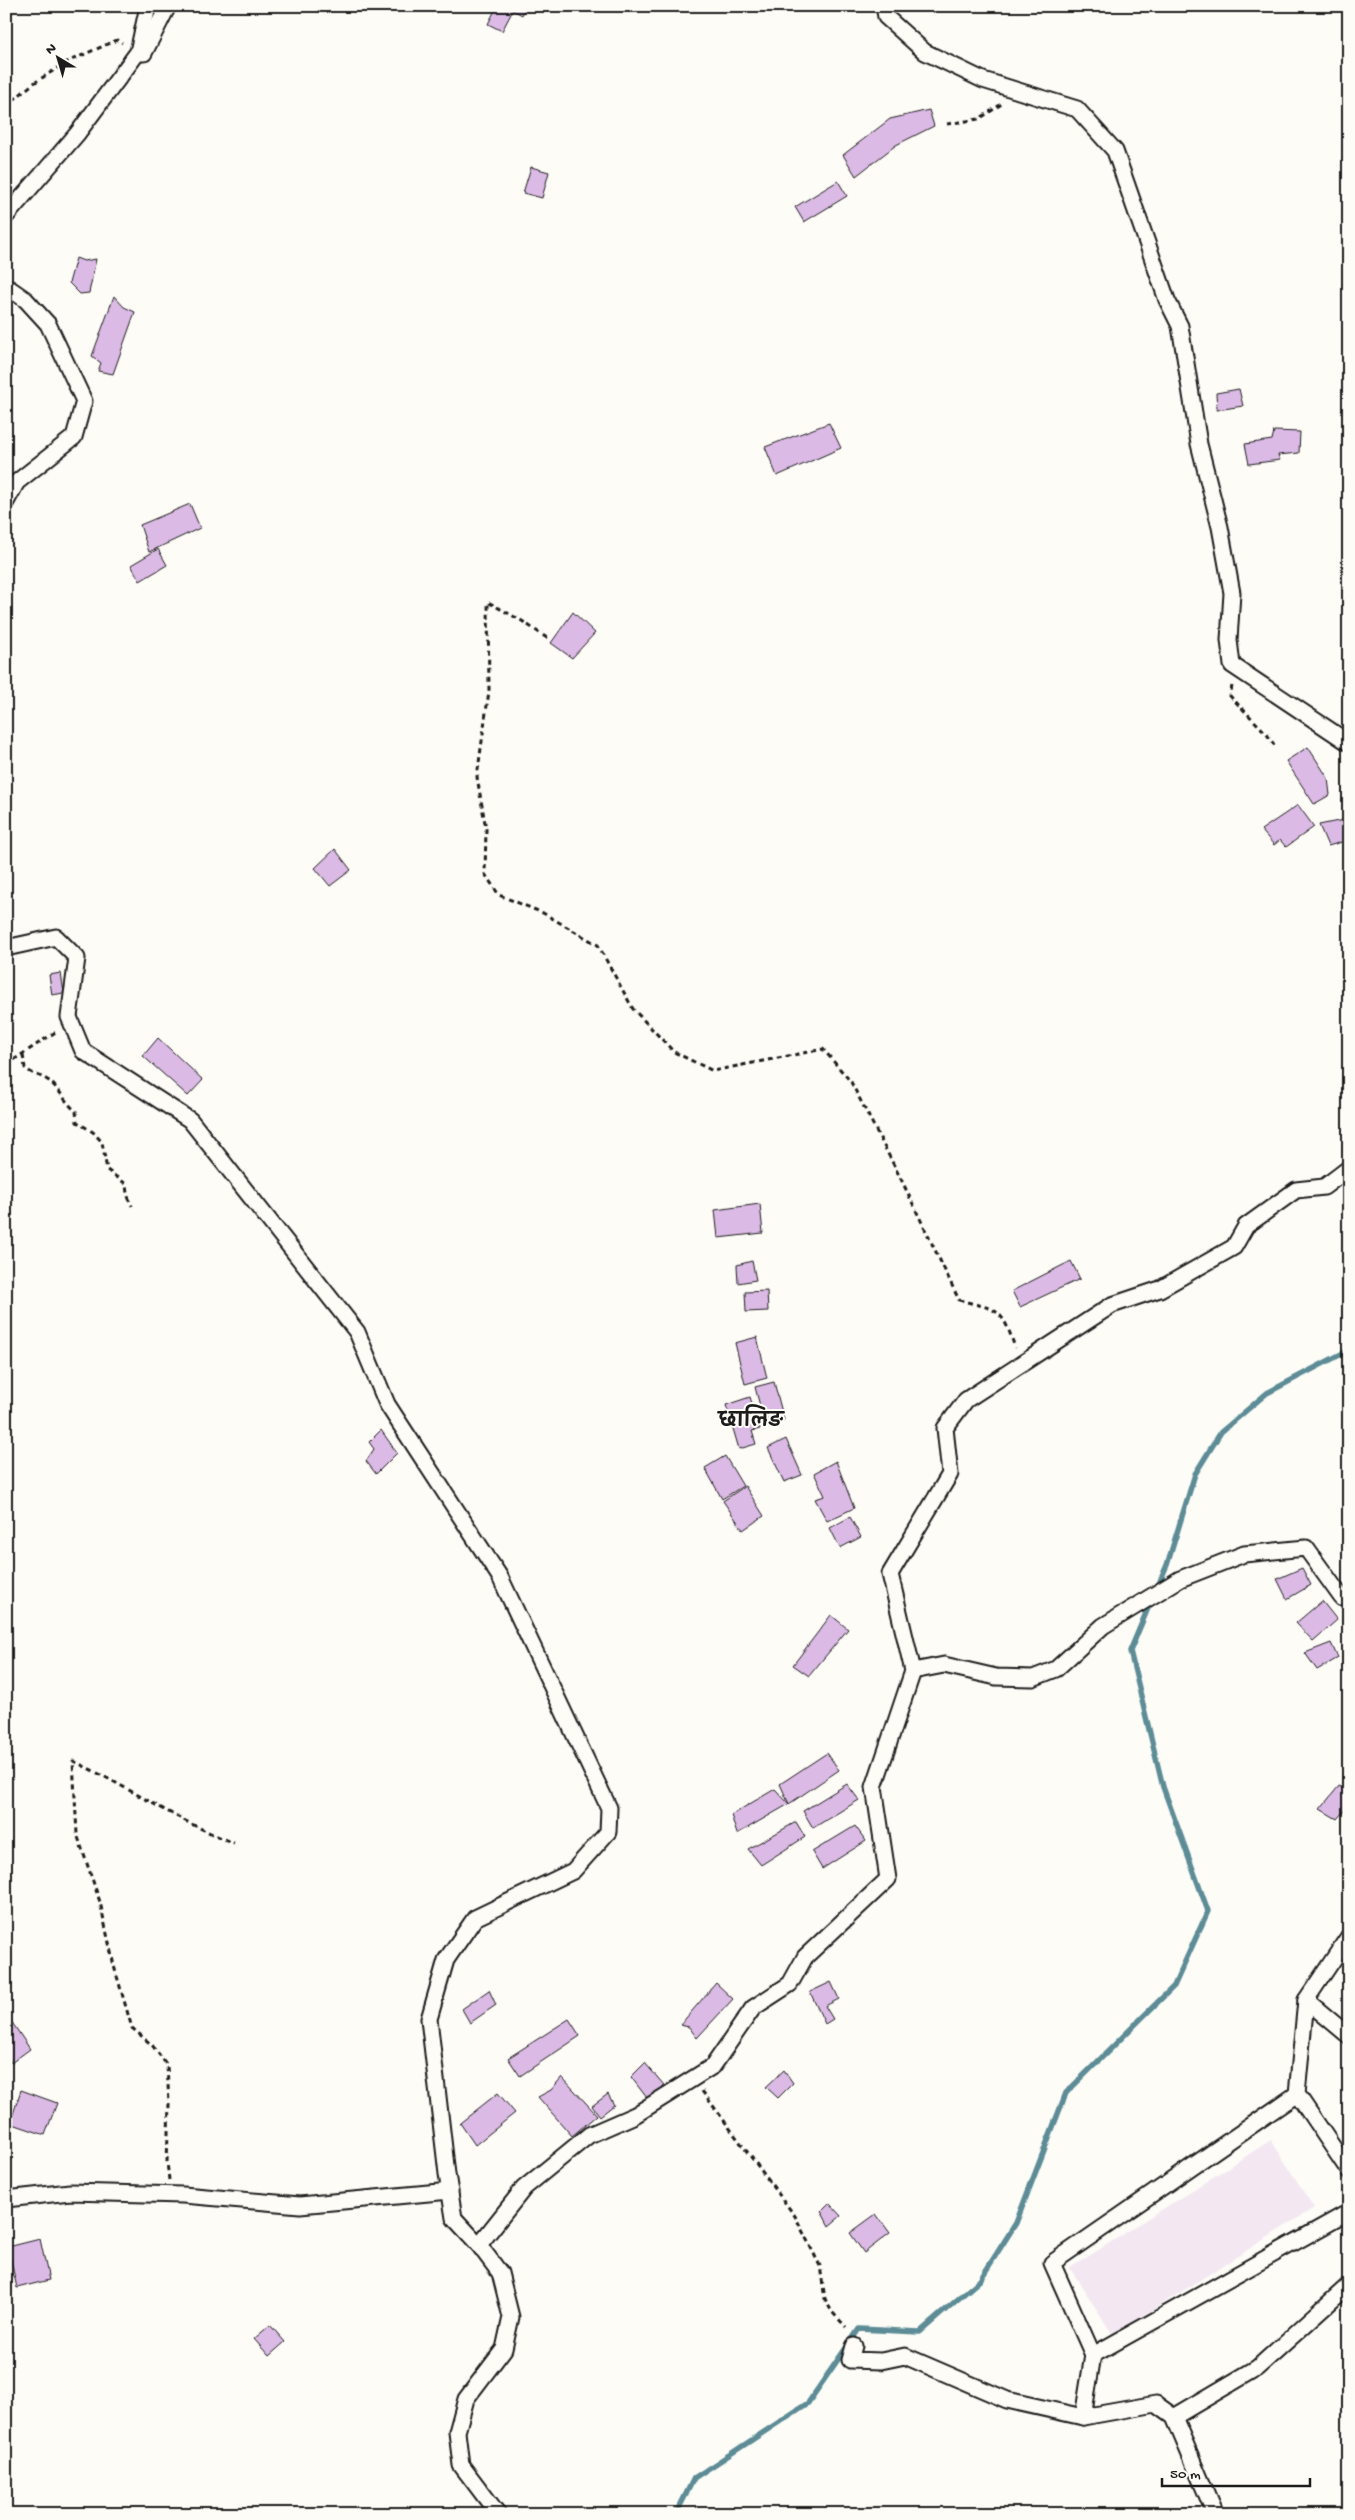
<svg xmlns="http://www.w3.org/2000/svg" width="1355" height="2520" viewBox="0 0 1355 2520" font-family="'Gochi Hand','Playpen Sans Deva',sans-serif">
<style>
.built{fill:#f3e8f2}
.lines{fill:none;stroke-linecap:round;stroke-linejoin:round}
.stream{stroke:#5d8c96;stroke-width:5.5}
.building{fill:#dbbae5;stroke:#1c1c1c}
.minor-casing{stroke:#1c1c1c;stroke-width:19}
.path{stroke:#1c1c1c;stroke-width:3;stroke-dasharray:5 4;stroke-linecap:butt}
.minor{stroke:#fdfcf7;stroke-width:15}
.labels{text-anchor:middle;stroke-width:4;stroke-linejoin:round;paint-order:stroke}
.district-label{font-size:19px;font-weight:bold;fill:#1c1c1c;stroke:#fdfcf7}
</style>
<rect width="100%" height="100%" fill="#fdfcf7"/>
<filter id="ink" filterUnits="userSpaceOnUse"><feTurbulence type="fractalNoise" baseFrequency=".02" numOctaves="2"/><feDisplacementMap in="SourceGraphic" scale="10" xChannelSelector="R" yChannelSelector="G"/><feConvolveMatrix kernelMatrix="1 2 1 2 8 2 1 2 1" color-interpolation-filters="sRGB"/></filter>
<g filter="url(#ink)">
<polygon class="built" points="1271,2140 1314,2208 1113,2335 1070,2268"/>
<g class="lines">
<g class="stream">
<polyline points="1157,1588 1167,1565 1195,1474 1221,1432 1267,1393 1349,1350"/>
<polyline points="676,2514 694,2478 808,2403 859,2329 920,2332 980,2280 1016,2223 1066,2093 1174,1986 1208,1911 1163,1787 1130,1651 1151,1601"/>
</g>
</g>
<g class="building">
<polygon points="497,6 526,6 522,15 513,10 502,31 488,24"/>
<polygon points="929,110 934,126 896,145 856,176 843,155 890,119"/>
<polygon points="531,167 549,172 542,198 523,193"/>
<polygon points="838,181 847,196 804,222 795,207"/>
<polygon points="76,258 84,261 96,259 89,293 80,294 69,283"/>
<polygon points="114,296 124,307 135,312 113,374 98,371 101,363 92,356"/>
<polygon points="1239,389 1243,406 1217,410 1216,393"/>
<polygon points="829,423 841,448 777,476 765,447"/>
<polygon points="1274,431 1300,432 1299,453 1278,455 1280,460 1249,464 1245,444 1272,440"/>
<polygon points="190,504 200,528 149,552 140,525"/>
<polygon points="158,549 167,565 140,581 131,565"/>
<polygon points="573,612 595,633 572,658 551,643"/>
<polygon points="1308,747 1328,778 1330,795 1314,804 1286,761"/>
<polygon points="1298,805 1314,827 1286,847 1280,840 1274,845 1261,830"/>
<polygon points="1348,819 1349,840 1328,846 1319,825"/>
<polygon points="335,849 351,870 330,886 315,868"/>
<polygon points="61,973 64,993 52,995 49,975"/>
<polygon points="158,1038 203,1080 188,1096 143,1056"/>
<polygon points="760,1204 763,1233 718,1238 715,1210"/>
<polygon points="752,1261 756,1280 738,1283 737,1265"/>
<polygon points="1071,1261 1080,1279 1020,1307 1012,1291"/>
<polygon points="767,1291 768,1311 746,1312 745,1292"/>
<polygon points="757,1337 767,1378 745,1384 735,1343"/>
<polygon points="774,1382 784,1420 765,1425 755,1387"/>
<polygon points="750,1397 760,1429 752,1431 756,1444 739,1449 726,1405"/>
<polygon points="381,1430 397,1453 376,1474 366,1461 374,1449 369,1442"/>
<polygon points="786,1439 802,1475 784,1482 768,1448"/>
<polygon points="725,1456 743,1486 722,1499 705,1468"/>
<polygon points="836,1461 854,1508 827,1521 815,1499 825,1496 814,1473"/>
<polygon points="745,1486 764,1516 743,1530 723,1501"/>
<polygon points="850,1517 861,1537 840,1548 830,1528"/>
<polygon points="1302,1568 1311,1585 1287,1599 1277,1579"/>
<polygon points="1322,1601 1337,1620 1313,1641 1296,1623"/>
<polygon points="831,1615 848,1629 809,1676 793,1665"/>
<polygon points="1331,1643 1338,1658 1317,1670 1305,1653"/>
<polygon points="827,1753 839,1770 789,1804 780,1784"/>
<polygon points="847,1784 859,1800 813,1828 803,1811"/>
<polygon points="1339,1786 1349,1792 1349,1805 1337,1819 1320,1809"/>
<polygon points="775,1789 789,1804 737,1834 731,1815"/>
<polygon points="796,1822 805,1837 761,1865 748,1849"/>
<polygon points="855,1826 866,1841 822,1869 812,1852"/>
<polygon points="831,1982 839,1999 825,2006 833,2019 825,2024 810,1992"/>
<polygon points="716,1983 733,1999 697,2038 689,2027 680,2025"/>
<polygon points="489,1990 496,2005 470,2023 462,2009"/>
<polygon points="9,2018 30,2049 11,2063 6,2053 6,2020"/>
<polygon points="569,2019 580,2036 520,2076 508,2058"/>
<polygon points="645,2063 664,2085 660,2091 647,2098 631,2077"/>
<polygon points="784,2070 793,2083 778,2098 766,2087"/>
<polygon points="562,2077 597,2115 572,2136 538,2097 551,2090"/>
<polygon points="21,2090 57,2103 45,2135 10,2123"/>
<polygon points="498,2093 515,2113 475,2145 460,2123"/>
<polygon points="608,2094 614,2105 600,2116 592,2106"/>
<polygon points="829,2203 841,2216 829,2226 821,2211"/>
<polygon points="876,2214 890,2233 864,2253 850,2233"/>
<polygon points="40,2239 49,2280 17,2288 8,2247"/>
<polygon points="270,2325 285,2342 269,2356 254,2339"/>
</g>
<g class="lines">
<g class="minor-casing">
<g id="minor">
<polyline points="884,6 886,17 925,52 983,80 1077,109 1115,151 1167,300 1180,326 1199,444 1220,527 1232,593 1229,640 1232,665 1349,743"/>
<polyline points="142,53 144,53 168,6"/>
<polyline points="6,216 77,134 138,52 148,6"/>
<polyline points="6,286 26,300 48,324 84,401 74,437 17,482 6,502"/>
<polyline points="6,948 56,937 77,958 69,1017 83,1051 190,1120 357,1332 387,1404 500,1577 609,1808 608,1832 573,1871 475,1918 446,1960 429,2019 447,2174 454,2218 479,2245"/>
<polyline points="913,1671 944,1665 996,1677 1033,1678 1056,1669 1103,1626 1180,1579 1244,1554 1306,1548 1342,1598 1349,1599"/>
<polyline points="1349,1936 1306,2000 1297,2094 1349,2171"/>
<polyline points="1306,2000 1349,2036"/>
<polyline points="1297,2094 1052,2263 1093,2355 1349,2212"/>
<polyline points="6,2199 70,2192 183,2195 300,2205 450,2191"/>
<polyline points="854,2346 850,2360 881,2361 905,2356 1007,2400 1083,2417"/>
<polyline points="1093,2355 1083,2417 1156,2404 1174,2417 1215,2514"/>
<polyline points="1174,2417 1257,2368 1349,2285"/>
<polyline points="498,2514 461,2465 457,2432 466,2399 504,2349 511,2317 500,2273 479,2245 524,2188 589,2135 635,2115 713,2066 753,2008 790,1984 805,1957 888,1879 874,1787 913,1671 890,1574 950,1474 945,1428 966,1400 1112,1305 1160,1289 1234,1247 1246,1226 1296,1190 1324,1187 1349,1168"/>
</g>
</g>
<g class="path">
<polyline points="6,106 34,83 67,62 117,40 122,43"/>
<polyline points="947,124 979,119 1003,103"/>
<path d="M547 638 522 621 488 602 489 691 477 777 486 829 485 874 499 895 543 913 598 945 633 1009 674 1052 713 1071 823 1049 851 1082 901 1179 959 1300C998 1310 1002 1307 1015 1348"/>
<polyline points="1232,686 1230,696 1266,733 1275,746"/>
<path d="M23 1055 25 1068C32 1075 41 1075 49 1081 60 1089 65 1103 76 1111L77 1122 93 1132 102 1142 107 1170 126 1184 127 1194 132 1206"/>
<polyline points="6,1065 57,1031"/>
<polyline points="702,2091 795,2216 820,2266 825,2299 832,2312 846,2327"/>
<path d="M169 2180 167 2162 169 2104 167 2065 152 2045 132 2028 114 1966 100 1902 77 1834 73 1761C129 1787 177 1821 234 1843"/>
</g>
<use href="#minor" class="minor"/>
</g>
</g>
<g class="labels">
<g class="district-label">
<text x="751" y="1426">छालिङ</text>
</g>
</g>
<rect width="1355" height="2520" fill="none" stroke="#fdfcf7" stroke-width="25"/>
<rect x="12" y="12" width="1330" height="2495" fill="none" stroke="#1c1c1c" stroke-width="2" filter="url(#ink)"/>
<g transform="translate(58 58) rotate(322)" stroke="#fdfcf7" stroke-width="4" paint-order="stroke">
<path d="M0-4L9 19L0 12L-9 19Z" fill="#1c1c1c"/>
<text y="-8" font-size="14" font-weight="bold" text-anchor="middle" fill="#1c1c1c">N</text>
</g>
<path d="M1162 2478v8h148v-8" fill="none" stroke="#1c1c1c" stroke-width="2.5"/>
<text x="1170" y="2478" font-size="15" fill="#1c1c1c" stroke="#fdfcf7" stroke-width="4" paint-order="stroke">50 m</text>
</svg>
